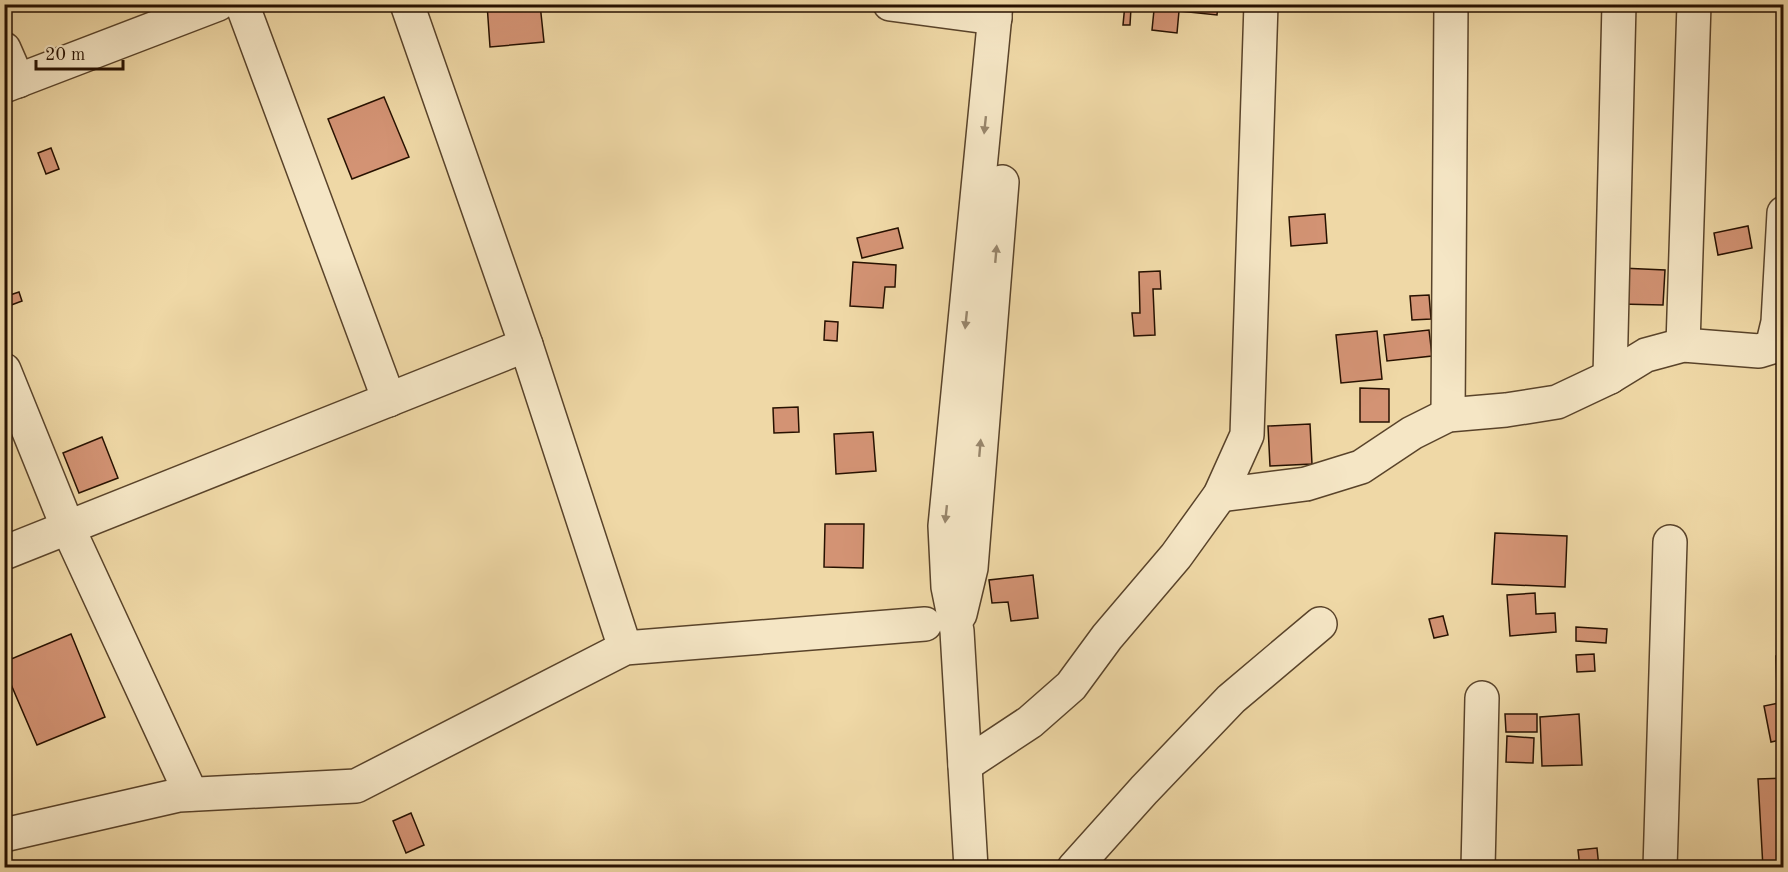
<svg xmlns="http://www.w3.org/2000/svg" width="1788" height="872" viewBox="0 0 1788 872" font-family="'Old Standard TT',serif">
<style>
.building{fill:#d39374;stroke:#271100;stroke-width:1.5}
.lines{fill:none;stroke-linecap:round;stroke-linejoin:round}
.street-casing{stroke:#59432a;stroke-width:36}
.street{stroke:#f5e6c5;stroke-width:33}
.oneway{fill:#98866c}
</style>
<rect width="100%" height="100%" fill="#efd8a6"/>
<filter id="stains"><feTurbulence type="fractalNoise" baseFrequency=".00333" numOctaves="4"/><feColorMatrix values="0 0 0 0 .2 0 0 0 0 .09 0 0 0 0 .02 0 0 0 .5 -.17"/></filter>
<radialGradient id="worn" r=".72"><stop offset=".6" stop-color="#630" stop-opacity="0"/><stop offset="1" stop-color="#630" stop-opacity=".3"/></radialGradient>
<g class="building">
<polygon points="487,4 540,4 544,42 490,47"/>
<polygon points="1125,4 1218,4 1217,15 1179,11 1177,33 1152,30 1154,10 1131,8 1130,25 1123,25"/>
<polygon points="1645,4 1665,4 1665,10 1645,11"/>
<polygon points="384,97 409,157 352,179 328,119"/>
<polygon points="51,148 59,169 46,174 38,153"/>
<polygon points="1325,214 1327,243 1291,246 1289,217"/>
<polygon points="1748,226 1752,248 1718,255 1714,233"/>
<polygon points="898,228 903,248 862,258 857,238"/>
<polygon points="853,262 896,265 895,287 885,287 883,308 850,306"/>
<polygon points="1621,268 1665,270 1663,305 1620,304"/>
<polygon points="1160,271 1161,289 1153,289 1155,335 1134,336 1132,313 1140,313 1139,272"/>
<polygon points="19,292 22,301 6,307 4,297"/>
<polygon points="1429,295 1431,319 1412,320 1410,296"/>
<polygon points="825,321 838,322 837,341 824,340"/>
<polygon points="1429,330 1432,356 1387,361 1384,335"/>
<polygon points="1377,331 1382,379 1341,383 1336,335"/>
<polygon points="1360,388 1389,389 1389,422 1360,422"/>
<polygon points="798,407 799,432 774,433 773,408"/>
<polygon points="1310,424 1312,464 1270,466 1268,426"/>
<polygon points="873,432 876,471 836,474 834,434"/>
<polygon points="102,437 118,478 79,493 63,453"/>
<polygon points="825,524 864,524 863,568 824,567"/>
<polygon points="1495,533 1567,536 1565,587 1492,584"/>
<polygon points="1033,575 1038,618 1011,621 1008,602 992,603 989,580"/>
<polygon points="1535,593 1536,614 1555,613 1556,632 1510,636 1507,595"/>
<polygon points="1443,616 1448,635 1434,638 1429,619"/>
<polygon points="1576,627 1607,629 1606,643 1576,641"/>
<polygon points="71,634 105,717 37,745 4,668 4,662"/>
<polygon points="1594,654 1595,671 1577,672 1576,655"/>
<polygon points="1776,656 1784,656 1784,691 1777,691"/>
<polygon points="1784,702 1784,739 1771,742 1764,706"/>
<polygon points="1505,714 1537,714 1537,732 1506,732"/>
<polygon points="1579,714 1582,765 1542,766 1540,717"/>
<polygon points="1507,736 1534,738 1533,763 1506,762"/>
<polygon points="1784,778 1784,867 1763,868 1758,779"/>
<polygon points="411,813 424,845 406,853 393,821"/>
<polygon points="1597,848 1599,868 1580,868 1578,850"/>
</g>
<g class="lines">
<g class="street-casing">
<g id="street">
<polyline points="242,4 389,400"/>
<polyline points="407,4 526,345 625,648"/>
<polyline points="890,4 995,18"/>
<polyline points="4,49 18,81"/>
<polyline points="4,86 218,4"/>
<polyline points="1683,345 1694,4"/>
<polyline points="4,370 68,528 191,794"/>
<polyline points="1610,377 1619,4"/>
<polyline points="1448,415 1451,4"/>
<polyline points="1220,495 1306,484 1361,467 1412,433 1448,415 1506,410 1557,402 1610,377 1646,355 1683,345 1759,351 1772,347 1778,322 1784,213"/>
<polyline points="4,553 526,345"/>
<polyline points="960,614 971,568 1002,182"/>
<polyline points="965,765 1030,722 1071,686 1107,637 1176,556 1220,495 1247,435 1261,4"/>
<polyline points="4,835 179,795 356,786 625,648 925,624"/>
<polyline points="971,868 957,631 948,587 945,526 996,4"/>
<polyline points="1074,868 1144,790 1231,699 1320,624"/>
<polyline points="1478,868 1482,698"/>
<polyline points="1660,868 1670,542"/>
</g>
</g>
<use href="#street" class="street"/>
</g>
<defs><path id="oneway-solid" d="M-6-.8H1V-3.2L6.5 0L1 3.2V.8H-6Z" transform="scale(1.5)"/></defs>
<g class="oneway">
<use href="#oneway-solid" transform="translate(985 125) rotate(96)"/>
<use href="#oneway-solid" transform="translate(996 254) rotate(-85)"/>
<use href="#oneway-solid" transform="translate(966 320) rotate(96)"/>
<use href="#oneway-solid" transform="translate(980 448) rotate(-85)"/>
<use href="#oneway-solid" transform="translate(946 514) rotate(96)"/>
</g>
<rect width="1788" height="872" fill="none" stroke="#efd8a6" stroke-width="24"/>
<rect x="6" y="6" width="1776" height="860" fill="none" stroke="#271100" stroke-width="3"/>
<rect x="12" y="12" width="1764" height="848" fill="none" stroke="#271100" stroke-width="1.5"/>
<path d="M36 60v9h87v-9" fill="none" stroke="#271100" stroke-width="3"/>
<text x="45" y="60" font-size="18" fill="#271100" stroke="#f5e6c5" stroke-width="4.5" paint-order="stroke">20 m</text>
<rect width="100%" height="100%" filter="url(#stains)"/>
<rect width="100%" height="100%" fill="url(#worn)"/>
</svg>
